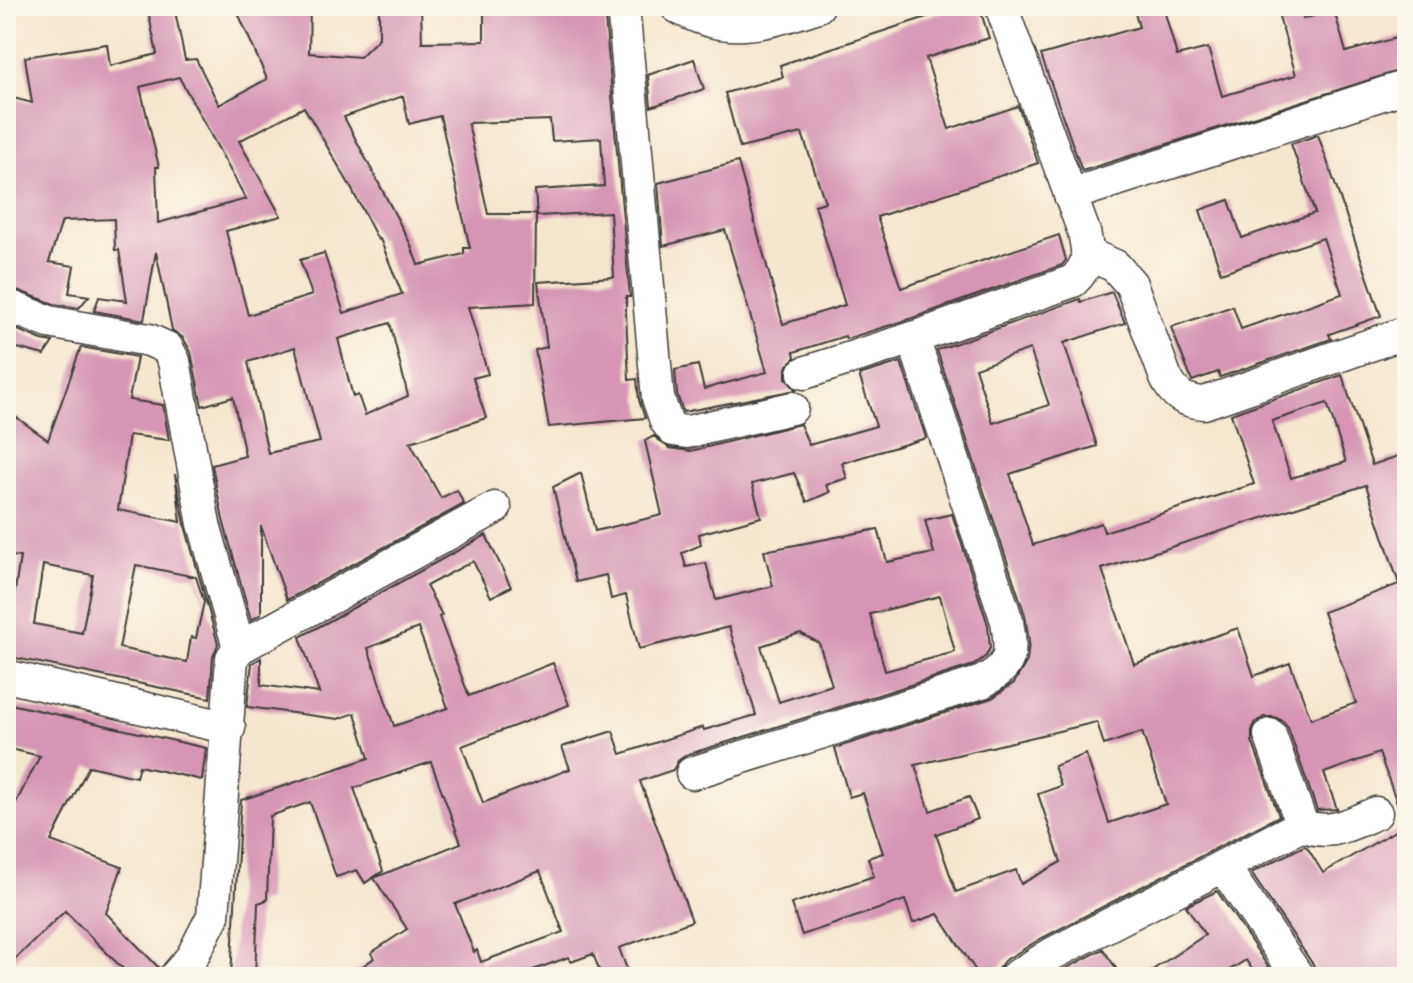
<svg xmlns="http://www.w3.org/2000/svg" width="1413" height="983" viewBox="0 0 1413 983" font-family="Caveat,sans-serif">
<style>
.building{fill:#d695b4;fill-rule:evenodd}
.lines{fill:none;stroke-linecap:round;stroke-linejoin:round}
.minor-casing{stroke:#3d3a37;stroke-width:35}
.minor{stroke:#fff;stroke-width:32}
</style>
<rect width="100%" height="100%" fill="#fbf7ec"/>
<filter id="ink" filterUnits="userSpaceOnUse"><feTurbulence type="fractalNoise" baseFrequency=".0125" numOctaves="2"/><feDisplacementMap in="SourceGraphic" scale="16" xChannelSelector="R" yChannelSelector="G"/><feConvolveMatrix kernelMatrix="1 2 1 2 8 2 1 2 1" color-interpolation-filters="sRGB"/></filter>
<filter id="wash" filterUnits="userSpaceOnUse"><feTurbulence type="fractalNoise" baseFrequency=".006" numOctaves="4" result="noise"/><feDisplacementMap in="SourceGraphic" scale="32" xChannelSelector="R" yChannelSelector="G"/><feGaussianBlur stdDeviation="1.8" result="paint"/><feColorMatrix in="noise" values="0 0 0 0 0 0 0 0 0 0 0 0 0 0 0 0 0 1.4 0 .05"/><feComposite in="paint" operator="in"/></filter>
<g filter="url(#wash)">
<rect width="100%" height="100%" fill="#f5e6cf"/>
<g id="blocks">
<g class="building">
<path d="M147 6H174L185 60 196 59 219 105 267 79 235 6H310L309 53 360 57 379 38V6H421L422 42 484 41V6H604L630 297H626V312L629 380 637 379 639 400 645 418 549 427 535 350 547 347 538 282 614 277 610 212 537 216 535 190 604 186 601 138 552 141 550 120 468 123 488 214H536L535 303 468 307 488 374 473 378 486 418 410 442 441 498 457 490 464 504 287 600 261 526V614L251 620 223 520 212 465 245 456 233 397 202 406 191 352 183 338 172 330 156 252 144 320 94 311 99 297 127 301 119 250H115L114 219 62 221 49 262 74 266 69 293 89 296 79 308 54 304 6 286V96L32 103 25 57 107 44 110 66 157 54ZM179 77 246 199 158 223 156 167H159L140 87ZM403 96 409 124 440 116 470 248H464V254L418 265 410 243 344 117ZM304 107 349 184 378 240 380 239 402 294 344 313 324 253 300 260 312 295 248 315 226 231 281 216 239 141ZM390 323 408 396 365 415 358 395 353 397 338 339ZM295 347 320 442 268 453 248 362Z"/>
<polygon points="960,6 979,6 989,38 926,58 949,129 1018,106 1038,163 877,217 901,288 1059,235 1066,260 1062,265 907,320 846,339 845,336 794,352 795,357 786,368 786,378 796,390 683,412 677,394 675,370 698,365 704,389 767,372 725,230 663,246 658,183 738,162 783,324 845,305 815,205 825,202 802,133 740,148 725,93 783,77 780,65"/>
<polygon points="1133,6 1163,6 1177,56 1208,48 1222,96 1296,75 1276,6 1300,6 1303,19 1334,10 1346,52 1407,35 1407,68 1082,171 1041,55 1139,27"/>
<polygon points="694,59 704,89 651,107 648,75"/>
<polygon points="1318,135 1381,316 1329,334 1331,339 1220,377 1218,372 1192,381 1171,327 1233,306 1241,329 1342,294 1323,238 1221,273 1200,210 1229,200 1242,238 1315,213 1291,144"/>
<path d="M1112 292 1125 323 1064 343 1097 446 1010 474 1033 545 1101 523 1104 532 1254 484 1231 414 1342 375 1372 465 1407 453V822H1404L1379 753 1324 773 1337 809 1317 810 1288 728 1283 721 1274 717H1264L1255 723 1252 731V741L1279 816 1042 938 1004 961 998 969 996 977H980L938 914 913 923 905 900 802 935 791 904 874 876 868 858 883 853 863 793 849 797 835 748 992 698 1014 683 1027 661 1029 642 1025 615 937 350 1080 299 1081 302ZM1030 349 1049 405 993 423 975 368ZM1327 403 1346 462 1291 478 1272 421ZM1366 485 1399 584 1323 612 1356 703 1311 719 1290 663 1254 676 1238 628 1134 664 1102 569ZM1097 722 1104 745 1142 732 1166 804 1109 823 1086 754 1054 766 1061 786 1038 794 1061 862 1021 884 1016 870 956 892 936 834 978 819 969 797 930 811 915 765Z"/>
<polygon points="6,325 42,340 53,342 44,355 6,345"/>
<path d="M81 347 137 357 129 400 163 405 169 440 129 435 118 510 181 522 175 474 186 529 218 644 213 657 210 698 6 656V623L10 624 20 557 6 555V410L48 440ZM43 565 93 575 82 633 34 624ZM136 565 196 577 204 602 196 638 191 637 187 662 119 648Z"/>
<path d="M901 362 926 438 842 463 847 478 826 485 830 492 807 502 794 473 752 484 761 517 699 534 701 545 682 553 686 567 706 563 716 600 773 586 764 551 878 529 887 562 934 553 925 520 952 514 988 625 990 648 986 656 974 665 686 755 678 761 673 770 640 781 692 921 619 948 630 977H602L593 954 571 962 569 957 514 977H348L374 958 371 953 407 929 374 878 461 843 431 762 354 788 383 871 365 883 357 870 336 877 310 802 270 816 267 900 258 903 255 977H231L241 800 369 758 355 713 338 719 247 707 252 663 261 658V685L319 693 300 637 486 535 511 587 491 597 473 561 426 586 442 615 439 617 469 696 553 663 569 705 462 746 483 803 570 769 562 747 613 731 621 754 703 727 704 730 756 715 729 627 639 649 626 595 611 599 606 575 576 582 553 487 581 473 595 531 662 515 645 441 654 436 669 448 691 451 800 424 809 445 876 426 859 375ZM940 596 955 652 885 671 870 614ZM418 628 448 708 394 726 368 648ZM800 633 819 643 832 685 779 702 761 646ZM540 871 563 932 481 962 477 950 474 952 455 904Z"/>
<polygon points="6,703 206,748 202,780 139,766 136,777 89,766 51,841 122,867 106,913 159,968 156,977 131,977 65,911 6,968 6,822 40,756 6,748"/>
<polygon points="1407,824 1407,977 1317,977 1314,966 1251,873 1304,846 1307,847 1323,873"/>
<polygon points="1217,891 1275,977 1257,977 1246,960 1218,977 1142,977 1205,935 1186,906"/>
<polygon points="1103,949 1122,977 1051,977 1061,971"/>
</g>
</g>
</g>
<g filter="url(#ink)">
<use href="#blocks" fill-opacity="0" stroke="#3d3a37" stroke-width="2"/>
<g class="lines">
<g class="minor-casing">
<g id="minor">
<polyline points="623,6 658,398 666,421 673,430 687,432 792,408"/>
<path d="M676 6C727 37 766 23 818 6"/>
<polyline points="1070,195 1407,86"/>
<path d="M1090 255 1115 266 1131 284 1166 378C1175 396 1184 401 1204 403L1407 332"/>
<polyline points="6,305 49,322 149,340 167,348 174,361 204,524 239,648"/>
<polyline points="804,373 913,338"/>
<polyline points="6,676 229,728"/>
<path d="M692 773 982 682C1013 665 1012 654 1007 621L913 338 1073 281C1090 265 1089 255 1084 232L1001 6"/>
<path d="M1302 825C1329 837 1350 824 1376 813"/>
<polyline points="1223,866 1302,825 1270,735"/>
<polyline points="175,977 192,957 213,916 232,658 239,648 495,508"/>
<polyline points="1015,977 1052,954 1223,866 1298,977"/>
</g>
</g>
<use href="#minor" class="minor"/>
</g>
</g>
<rect width="1413" height="983" fill="none" stroke="#fbf7ec" stroke-width="32"/>
</svg>
